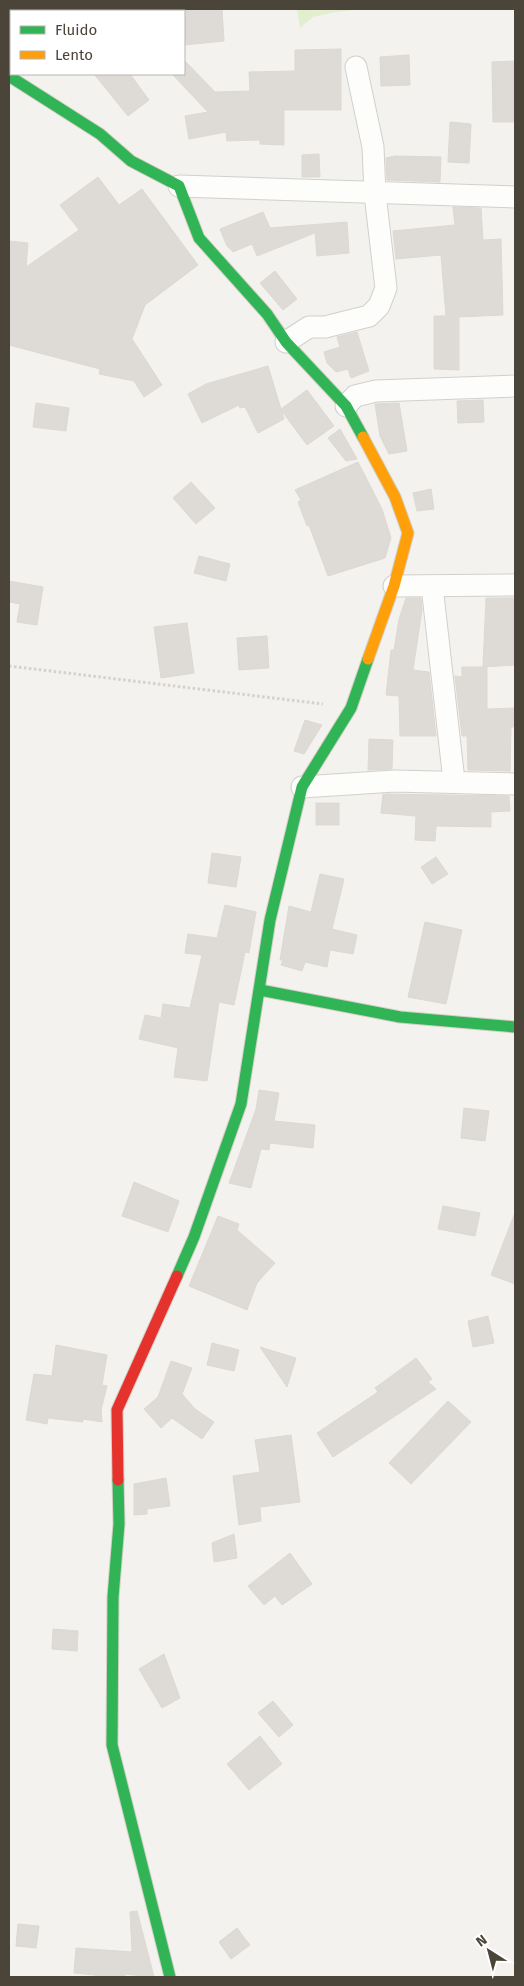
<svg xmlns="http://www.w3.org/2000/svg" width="524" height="1986" viewBox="0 0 524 1986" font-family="'Fira Sans',sans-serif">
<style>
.green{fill:#e1eecf}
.building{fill:#dedbd6;stroke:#dcd9d4}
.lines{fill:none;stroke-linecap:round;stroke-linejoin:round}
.street-casing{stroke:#d2d0cb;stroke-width:23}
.fast-casing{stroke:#d3cfc5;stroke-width:13}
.slow-casing{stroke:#d3cfc5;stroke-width:13}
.jam-casing{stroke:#d3cfc5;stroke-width:13}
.path{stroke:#d3d2cc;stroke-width:3;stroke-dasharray:2.5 2.5;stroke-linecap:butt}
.street{stroke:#fdfdfc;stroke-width:21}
.fast{stroke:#30b455;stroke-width:11}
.slow{stroke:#ff9f0a;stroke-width:11}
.jam{stroke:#e5322d;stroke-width:11}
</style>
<rect width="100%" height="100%" fill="#f4f2ee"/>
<polygon class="green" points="297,9 364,9 335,12 313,17 300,28"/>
<g class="building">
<polygon points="184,9 222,9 224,41 184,45"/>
<polygon points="341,49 341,110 284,110 284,145 260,144 260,140 227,141 226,132 189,139 185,116 208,112 172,74 184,74 184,60 215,92 250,91 249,72 295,71 295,50"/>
<polygon points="409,55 410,85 381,86 380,57"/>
<polygon points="515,61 515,122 493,122 492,62"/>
<polygon points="94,74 130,74 149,100 128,116"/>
<polygon points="450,122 471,124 469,163 448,162"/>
<polygon points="319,154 320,177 302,177 302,155"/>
<polygon points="395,156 441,157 440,182 387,180 386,158"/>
<polygon points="98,177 119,205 142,189 198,265 145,305 132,339 162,385 144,397 134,381 99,374 100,369 9,345 9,241 28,243 26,267 79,230 60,205"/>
<polygon points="453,207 481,208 483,240 501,239 503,315 459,317 459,370 434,369 434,316 446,316 441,255 396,259 393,231 455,225"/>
<polygon points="263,212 270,228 347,222 349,253 317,256 315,233 257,256 252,244 233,252 227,246 220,229"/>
<polygon points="275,271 297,299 283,310 260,283"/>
<polygon points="357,332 369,371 351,378 348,369 336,372 327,363 324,352 340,347 337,337"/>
<polygon points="268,366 281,409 307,390 334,426 307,445 281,410 284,419 258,433 245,407 240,408 239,405 202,423 188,394 206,384"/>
<polygon points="483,400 484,422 458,423 457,401"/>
<polygon points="36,403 69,408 66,431 33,427"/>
<polygon points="399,403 407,451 389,454 380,436 375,404"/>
<polygon points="340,429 357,459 346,461 328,438"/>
<polygon points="358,462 382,509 391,538 385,558 328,576 309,525 307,526 298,502 301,500 295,490"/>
<polygon points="191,482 215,508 196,524 173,498"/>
<polygon points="431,489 434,509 417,511 413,493"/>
<polygon points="199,556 230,564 226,581 194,573"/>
<polygon points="9,581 43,587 37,625 17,622 20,604 9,602"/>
<polygon points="406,598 421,598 422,610 413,670 429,672 436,736 400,736 399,696 386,695 391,650 394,650 399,619"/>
<polygon points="515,598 515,665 483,667 486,598"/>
<polygon points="187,623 194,673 161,678 154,627"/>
<polygon points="267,636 269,668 239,670 237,638"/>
<polygon points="462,667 487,667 487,709 515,708 515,727 511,727 510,771 468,770 467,736 462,736 455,676 462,677"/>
<polygon points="305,720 322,725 304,754 294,751"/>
<polygon points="369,739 393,740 392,769 368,770"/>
<polygon points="383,794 509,796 510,811 491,812 491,827 436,826 435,841 415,840 416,816 381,813"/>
<rect x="316" y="803" width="23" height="22"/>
<polygon points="212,853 241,857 236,887 208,883"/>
<polygon points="436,857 448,874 432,884 421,867"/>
<polygon points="320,874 344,879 332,929 357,935 353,954 330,950 327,967 305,962 302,971 281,965 283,960 280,960 289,906 311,912"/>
<polygon points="225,905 256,912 249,953 245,952 234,1005 219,1002 207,1081 174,1077 178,1048 139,1039 145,1015 161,1018 163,1004 190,1008 202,955 185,953 188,934 217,938"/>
<polygon points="425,922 462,930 446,1004 408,997"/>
<polygon points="259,1090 279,1093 274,1121 315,1125 313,1148 270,1143 269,1150 261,1149 251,1188 229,1183 256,1109"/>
<polygon points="464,1108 489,1111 485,1141 461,1138"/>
<polygon points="134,1182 179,1201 168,1232 122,1216"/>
<polygon points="443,1206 480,1213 475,1236 438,1229"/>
<polygon points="514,1215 515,1215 515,1284 491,1275"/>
<polygon points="218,1216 239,1224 237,1230 275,1263 257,1283 247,1310 189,1286"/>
<polygon points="488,1316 494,1343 473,1347 468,1321"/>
<polygon points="212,1343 239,1350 234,1371 207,1365"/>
<polygon points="56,1345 107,1355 102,1385 107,1386 101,1410 102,1422 83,1419 83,1422 48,1418 47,1424 26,1420 34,1374 52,1376"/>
<polygon points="260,1347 296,1358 287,1387"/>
<polygon points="416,1358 432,1379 428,1382 436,1389 333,1457 317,1433 378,1392 375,1388"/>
<polygon points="171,1361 192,1368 182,1394 195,1409 214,1422 202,1439 172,1418 161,1428 144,1409 158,1397"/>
<polygon points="448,1401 471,1422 411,1484 389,1463"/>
<polygon points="291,1435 300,1502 260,1507 261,1521 239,1525 233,1476 260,1472 255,1440"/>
<polygon points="166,1478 170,1506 147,1509 147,1514 134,1515 134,1484"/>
<polygon points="234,1534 237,1558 214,1562 212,1543"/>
<polygon points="290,1553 312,1584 282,1605 275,1596 264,1605 248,1586"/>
<polygon points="53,1629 78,1631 77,1651 52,1649"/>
<polygon points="164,1654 180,1698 162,1708 139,1669"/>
<polygon points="273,1701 293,1725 279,1737 258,1713"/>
<polygon points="260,1736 282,1764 249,1790 227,1764"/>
<polygon points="137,1911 154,1977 125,1974 125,1977 95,1977 95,1975 74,1973 76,1948 132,1952 130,1912"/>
<polygon points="18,1924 39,1926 36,1948 16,1946"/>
<polygon points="237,1928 250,1945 231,1959 219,1942"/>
</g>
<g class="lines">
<g class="street-casing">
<g id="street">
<polyline points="179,186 515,197"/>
<polyline points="286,342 309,327 325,327 369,316 379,306 386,288 375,194 373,147 356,67"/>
<polyline points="346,406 355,396 376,391 515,386"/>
<polyline points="394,586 515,585"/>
<polyline points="432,586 454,781"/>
<polyline points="302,787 395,781 515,784"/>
</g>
</g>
<g class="fast-casing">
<g id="fast">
<polyline points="9,76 100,134 131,161 179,186 199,238 267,314 286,342 346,406 363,437"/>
<polyline points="260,990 400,1017 515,1027"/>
<polyline points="177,1276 194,1237 241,1104 270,920 302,787 351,708 368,659"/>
<polyline points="118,1480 119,1524 113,1597 112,1745 170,1977"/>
</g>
</g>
<g class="slow-casing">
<polyline id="slow" points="363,437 395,497 408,533 394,586 368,659"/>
</g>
<g class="jam-casing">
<polyline id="jam" points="118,1480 117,1410 177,1276"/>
</g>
<polyline class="path" points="9,666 323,704"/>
<use href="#street" class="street"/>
<use href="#fast" class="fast"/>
<use href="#slow" class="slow"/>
<use href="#jam" class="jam"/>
</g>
<rect width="524" height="1986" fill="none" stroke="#4b4439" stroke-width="20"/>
<rect x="10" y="10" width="175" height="65" fill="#ffffff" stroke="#b7b4b0"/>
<rect x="20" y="26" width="25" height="8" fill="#30b455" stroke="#b7b4b0"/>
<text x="55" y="35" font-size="15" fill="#4b4439">Fluido</text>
<rect x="20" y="51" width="25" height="8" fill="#ff9f0a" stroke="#b7b4b0"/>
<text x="55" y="60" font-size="15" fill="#4b4439">Lento</text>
<g transform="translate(489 1951) rotate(324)" stroke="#ffffff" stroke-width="4" paint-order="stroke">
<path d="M0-4L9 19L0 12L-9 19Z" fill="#4b4439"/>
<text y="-8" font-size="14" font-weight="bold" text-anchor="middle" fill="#4b4439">N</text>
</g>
</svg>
